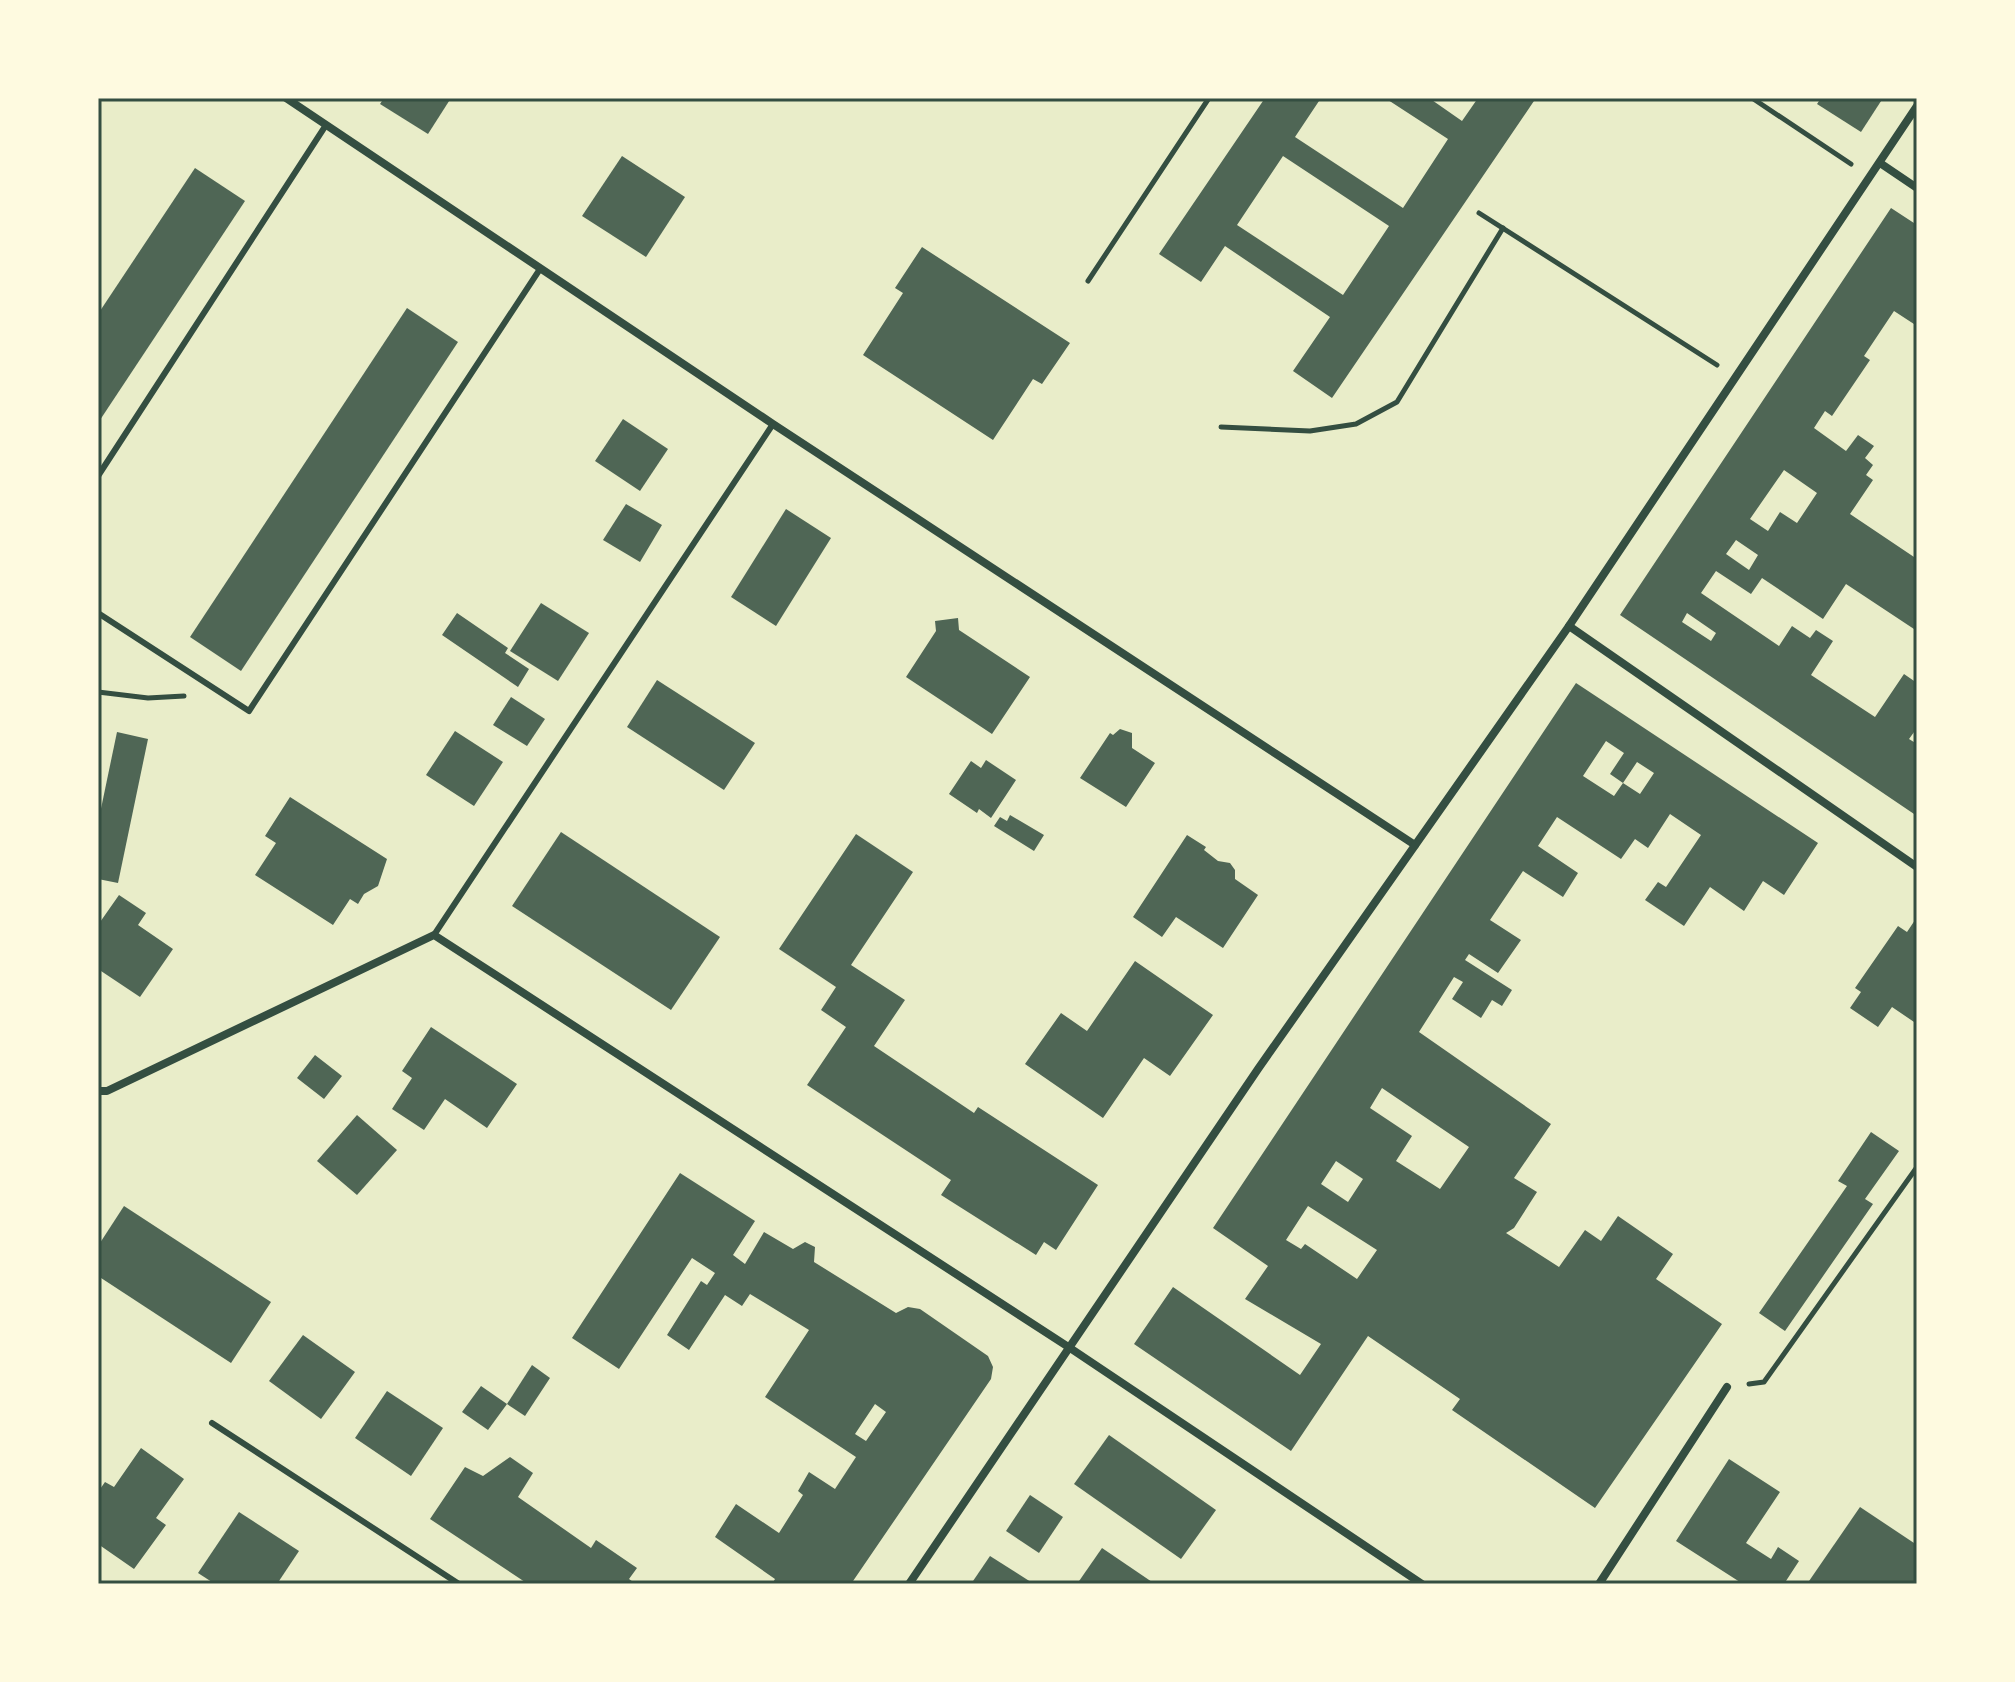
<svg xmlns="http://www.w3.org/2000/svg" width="2015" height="1682" viewBox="0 0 2015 1682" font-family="'PT Sans',sans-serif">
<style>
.building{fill:#4f6655;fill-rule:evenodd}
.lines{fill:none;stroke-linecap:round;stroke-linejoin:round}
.path{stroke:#344e41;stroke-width:5}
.service{stroke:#344e41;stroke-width:6}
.minor{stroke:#344e41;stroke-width:8}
.neatline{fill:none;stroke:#344e41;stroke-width:3}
</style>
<rect width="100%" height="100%" fill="#e9edc9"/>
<g class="building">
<polygon points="384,98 451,98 428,134 380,104"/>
<path d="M1265 98H1321L1295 137 1403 208 1448 139 1385 98H1429L1462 121 1478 98H1536L1332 398 1293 371 1330 317 1225 246 1201 282 1159 254ZM1283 156 1389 226 1343 295 1237 225Z"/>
<polygon points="1821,98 1883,98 1861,132 1817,104"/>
<polygon points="622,156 685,197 646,257 582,216"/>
<polygon points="195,168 245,201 98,423 98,314"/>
<path d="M1891 208 1917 225V326L1894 311 1864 356 1870 360 1832 416 1825 411 1814 428 1846 451 1858 435 1874 446 1865 458 1873 465 1866 475 1873 480 1850 514 1917 559V631L1846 584 1823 619 1762 578 1751 594 1716 571 1701 593 1779 646 1792 626 1810 638 1816 630 1833 641 1811 675 1875 717 1904 674 1917 683V728L1909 739 1917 744V816L1620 615ZM1784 470 1817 493 1797 523 1780 512 1768 531 1750 519ZM1736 540 1758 555 1749 570 1726 554ZM1687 613 1716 633 1711 641 1682 622Z"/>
<polygon points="922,247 1070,343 1042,384 1033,379 993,440 863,355 903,293 895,288"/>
<polygon points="407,308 458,342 241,671 190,637"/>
<polygon points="623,419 668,449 640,491 595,461"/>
<polygon points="626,504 662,525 640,562 603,540"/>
<polygon points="786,509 831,538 776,626 731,597"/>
<polygon points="541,603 589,633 558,681 510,651"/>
<polygon points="457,613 508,648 505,653 529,669 518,687 442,635"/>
<polygon points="958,618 959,630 1030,677 992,734 906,677 936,631 935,621"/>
<polygon points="657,680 755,743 724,790 627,727"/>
<path d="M1576 683 1818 843 1784 895 1763 881 1744 911 1710 887 1684 926 1645 900 1658 882 1666 887 1701 835 1670 814 1648 848 1635 839 1621 859 1557 817 1538 846 1578 873 1563 897 1523 871 1490 920 1521 940 1498 973 1469 954 1465 960 1512 990 1502 1006 1492 1000 1481 1018 1452 999 1463 982 1454 977 1419 1032 1551 1124 1514 1178 1537 1192 1514 1228 1506 1233 1559 1267 1585 1230 1601 1241 1618 1216 1673 1254 1656 1279 1722 1324 1595 1508 1452 1410 1460 1399 1368 1336 1291 1451 1134 1344 1173 1287 1300 1375 1321 1344 1245 1299 1268 1266 1213 1228ZM1606 741 1624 753 1610 774 1623 783 1637 762 1654 773 1640 794 1623 783 1614 796 1583 776ZM1382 1088 1469 1147 1440 1189 1396 1161 1412 1136 1370 1108ZM1336 1161 1363 1179 1348 1202 1321 1184ZM1308 1206 1377 1250 1357 1279 1305 1244 1301 1249 1286 1240Z"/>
<polygon points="511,697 545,719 527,746 493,725"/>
<polygon points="1120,729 1132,733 1132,748 1155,763 1126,807 1080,778 1110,733 1113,735"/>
<polygon points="455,731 503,762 474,806 426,775"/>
<polygon points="117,732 148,739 118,883 98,879 98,823"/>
<polygon points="986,760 1016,780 991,818 979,809 977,813 949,794 971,761 981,768"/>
<polygon points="290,797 387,859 378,886 364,894 358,904 350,899 333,925 255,875 276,843 265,836"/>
<polygon points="1010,815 1044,835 1034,851 994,826 1000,817 1007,821"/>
<polygon points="561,832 720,937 671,1010 512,906"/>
<polygon points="856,834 913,872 851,965 905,1000 874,1046 974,1113 978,1107 1098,1185 1056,1250 1044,1242 1036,1255 941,1195 951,1180 807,1085 846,1027 821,1010 836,987 779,949"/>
<polygon points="1187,835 1206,847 1204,850 1218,861 1230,863 1235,870 1235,879 1258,895 1223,948 1176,917 1162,937 1133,917"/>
<polygon points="119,895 146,913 138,925 173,949 140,997 98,969 98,925"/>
<polygon points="1917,917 1917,1024 1892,1007 1878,1027 1850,1008 1861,992 1855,988 1898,926 1907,932"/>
<polygon points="1135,961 1213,1015 1170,1076 1144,1058 1103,1118 1025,1064 1061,1013 1087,1031"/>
<polygon points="431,1027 517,1084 487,1128 445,1099 424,1130 392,1109 412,1078 402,1071"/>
<polygon points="315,1055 342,1076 324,1099 297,1078"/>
<polygon points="357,1115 397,1150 357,1195 317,1161"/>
<polygon points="1871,1132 1899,1151 1865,1199 1873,1204 1785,1331 1759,1313 1847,1186 1838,1181"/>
<path d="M680 1173 755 1221 733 1255 745 1264 764 1232 793 1249 805 1242 815 1247 814 1262 896 1313 908 1307 920 1309 988 1356 993 1367 991 1379 851 1584H772L775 1579 715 1537 736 1504 779 1533 803 1495 798 1491 809 1472 835 1489 856 1457 765 1397 809 1330 750 1294 742 1306 725 1295 689 1350 667 1335 701 1281 707 1285 715 1273 692 1258 619 1369 572 1338ZM875 1404 886 1412 866 1441 855 1434Z"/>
<polygon points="124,1206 271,1302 231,1363 98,1276 98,1246"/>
<polygon points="303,1335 355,1372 321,1419 269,1381"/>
<polygon points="532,1365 550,1378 525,1416 507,1404"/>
<polygon points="481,1386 507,1404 488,1430 462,1412"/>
<polygon points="387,1391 443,1428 411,1476 355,1438"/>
<polygon points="1109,1435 1216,1510 1181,1559 1074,1484"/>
<polygon points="141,1448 184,1479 156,1518 166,1525 134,1569 98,1544 98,1492 105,1482 114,1487"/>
<polygon points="510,1457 533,1473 518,1497 591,1548 596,1540 637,1568 629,1579 636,1584 528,1584 430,1519 465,1467 483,1476"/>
<polygon points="1729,1459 1780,1492 1746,1543 1771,1559 1778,1547 1799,1561 1784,1584 1743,1584 1676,1541"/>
<polygon points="1030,1495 1063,1517 1039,1553 1006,1531"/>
<polygon points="1860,1507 1917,1545 1917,1584 1807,1584"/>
<polygon points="239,1512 299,1551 277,1584 215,1584 198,1573"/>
<polygon points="1102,1548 1155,1584 1077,1584"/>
<polygon points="990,1556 1034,1584 971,1584"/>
</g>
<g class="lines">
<g class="path">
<polyline points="1752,98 1851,164"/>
<polyline points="1479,213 1717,365"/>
<polyline points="1088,281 1209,98"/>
<polyline points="1221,427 1310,431 1356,424 1397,402 1503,228"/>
<polyline points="98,692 148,698 184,696"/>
<polyline points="1749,1384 1764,1382 1917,1167"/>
</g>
<g class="service">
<polyline points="98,476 326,125"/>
<polyline points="98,613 249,711 540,269"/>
<polyline points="434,935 773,424"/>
<polyline points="212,1423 459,1584"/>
</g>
<g class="minor">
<polyline points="286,98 773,424 1415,845"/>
<polyline points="1880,163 1917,188"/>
<polyline points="1569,626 1917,867"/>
<polyline points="98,1091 107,1091 434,935 1070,1348 1422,1584"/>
<polyline points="909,1584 1258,1069 1569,626 1917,106"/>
<polyline points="1599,1584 1727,1387"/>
</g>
</g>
<rect width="2015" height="1682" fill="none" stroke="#fefae0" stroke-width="200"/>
<rect x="100" y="100" width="1815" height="1482" class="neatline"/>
</svg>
